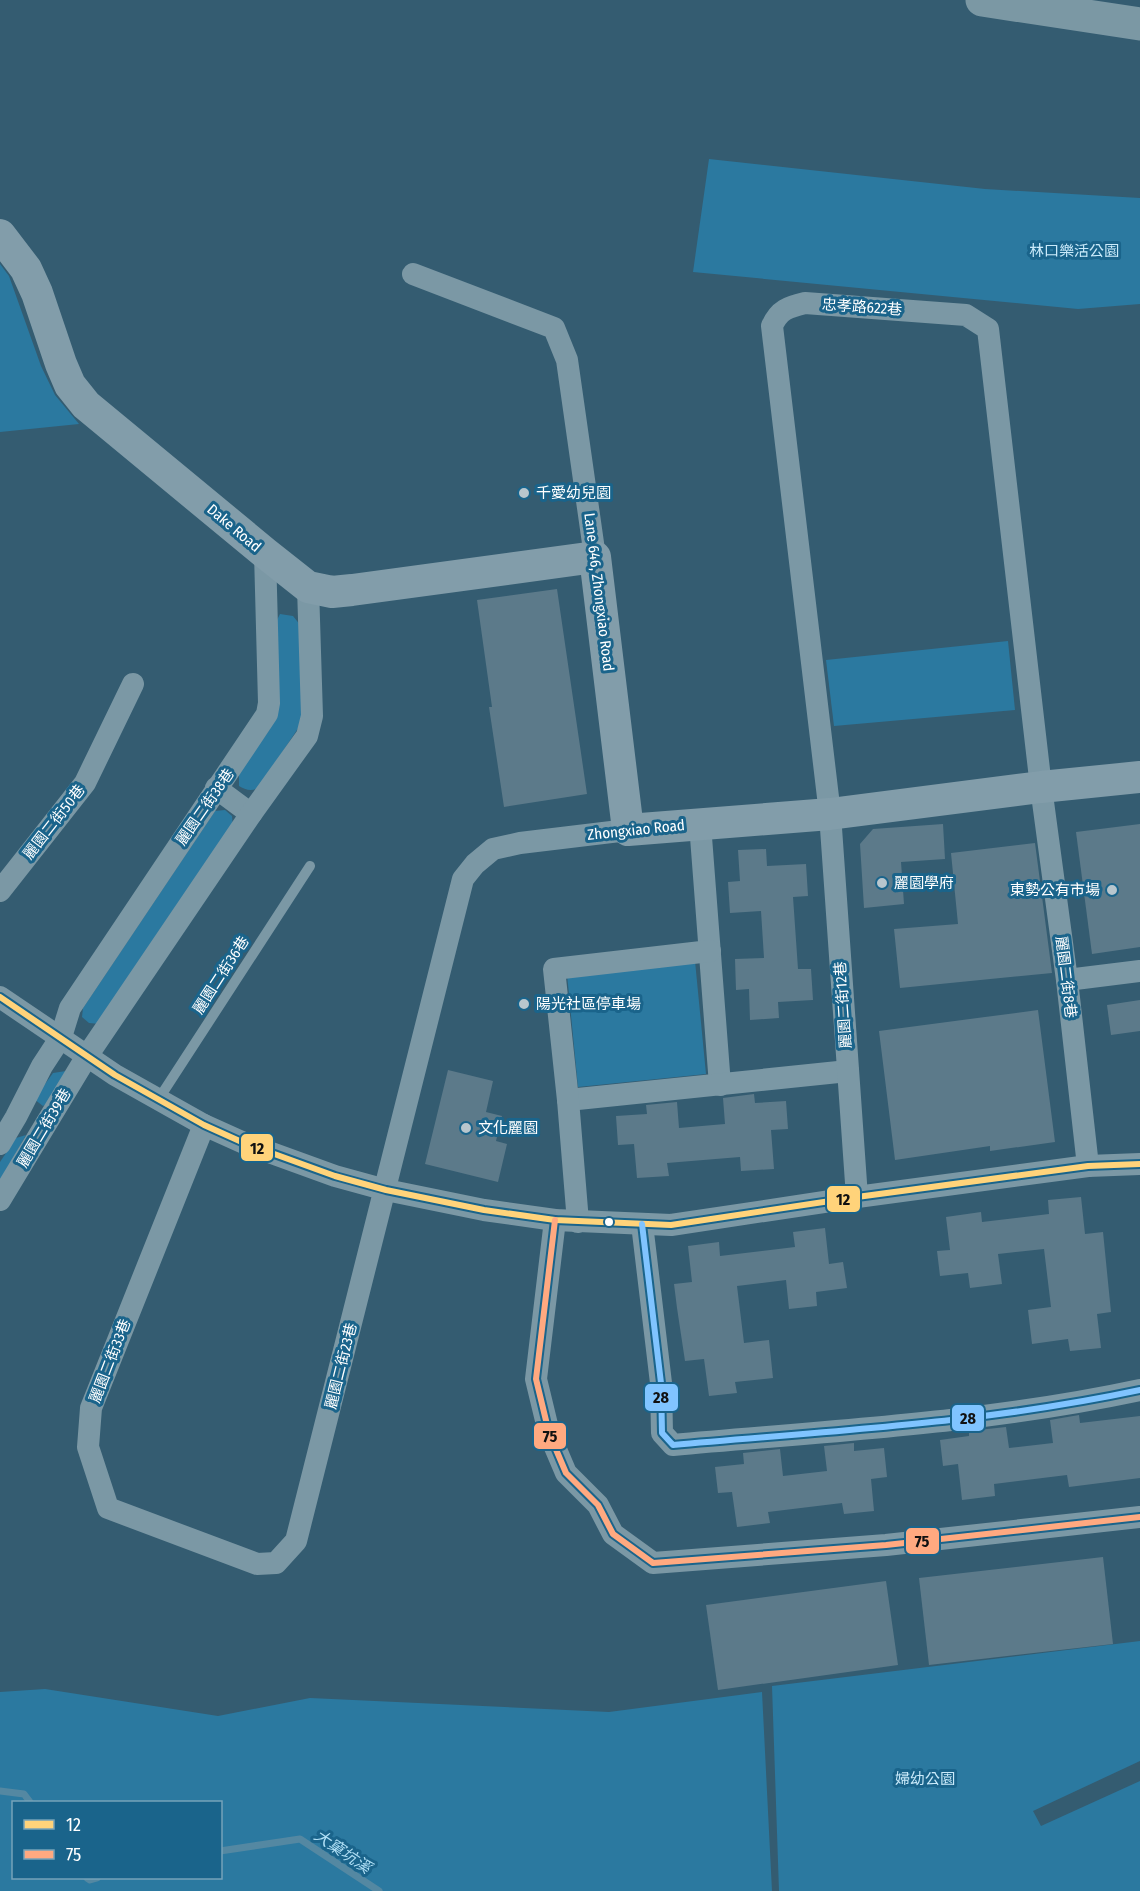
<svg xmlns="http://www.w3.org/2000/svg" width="1140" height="1891" viewBox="0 0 1140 1891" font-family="'Fira Sans Condensed','Noto Sans TC',sans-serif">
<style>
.green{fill:#2b79a0;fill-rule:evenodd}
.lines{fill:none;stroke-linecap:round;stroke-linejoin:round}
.stream{stroke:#5488a2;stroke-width:7}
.building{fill:#5c7a8a}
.lane{stroke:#7b98a5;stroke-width:10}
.street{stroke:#7b98a5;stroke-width:22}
.secondary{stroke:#829daa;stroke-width:32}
.highway{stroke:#7b98a4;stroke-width:33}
.bus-1-casing{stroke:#1a648b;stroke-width:10}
.bus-2-casing{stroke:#1a648b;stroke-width:10}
.bus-3-casing{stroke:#1a648b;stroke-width:10}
.bus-1{stroke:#ffd37a;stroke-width:6}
.bus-2{stroke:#ffa980;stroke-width:6}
.bus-3{stroke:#80c4ff;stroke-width:6}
.poi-dot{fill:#b8c6cd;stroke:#1a648b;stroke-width:2}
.bus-dot{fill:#fff;stroke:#1a648b;stroke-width:2}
.labels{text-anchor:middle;stroke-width:6;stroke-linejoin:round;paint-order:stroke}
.park-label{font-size:15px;fill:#caeafa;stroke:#1a648b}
.street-label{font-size:15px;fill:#fff;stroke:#1a648b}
.poi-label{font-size:15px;fill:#fff;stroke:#1a648b;text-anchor:start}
.water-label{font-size:16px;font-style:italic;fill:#b0dff5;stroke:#1a648b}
.line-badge{stroke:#1a648b;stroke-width:2}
.pale-badge-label{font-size:16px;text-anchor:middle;font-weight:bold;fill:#111}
</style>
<rect width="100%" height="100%" fill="#345c71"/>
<g class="green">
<polygon points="709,159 985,189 1140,198 1140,304 1078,309 693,272"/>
<polygon points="0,264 9,276 41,366 55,395 79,424 0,432"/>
<path d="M280 614 293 616 301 626 304 713 299 727 259 787C253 792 245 790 239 786V772L270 729 274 626Z"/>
<polygon points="1008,641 1015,710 834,726 826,660"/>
<polygon points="225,810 232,816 233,827 100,1024 89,1023 82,1017 83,1008 215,811"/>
<polygon points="695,961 706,1074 578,1087 567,974"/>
<polygon points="66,1071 53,1100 43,1106 34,1099 53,1073"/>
<polygon points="26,1135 0,1182 0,1162 16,1138"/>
<polygon points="1140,1641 1140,1761 1033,1811 1041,1826 1140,1781 1140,1891 779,1891 772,1686"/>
<path d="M45 1689 218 1716 310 1698 609 1712 762 1692 772 1891H0V1692ZM14 1802H220V1878H14Z"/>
</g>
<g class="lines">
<g class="stream">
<polyline points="0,1791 24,1794 30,1802"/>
<polyline points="220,1851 300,1839 379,1891"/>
<polyline points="87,1878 90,1880 97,1878"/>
</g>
</g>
<g class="building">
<polygon points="557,589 587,794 504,807 489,707 492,707 477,600"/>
<polygon points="943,824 945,859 901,862 904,904 864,908 860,844 873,829"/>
<polygon points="1140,824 1140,947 1092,954 1076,832"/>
<polygon points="1035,843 1052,973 900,988 894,929 958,924 951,853"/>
<polygon points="766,849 767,866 806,864 808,896 793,897 798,969 811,969 813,1000 778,1002 779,1018 750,1020 749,989 736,990 735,959 764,958 761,911 730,913 728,882 740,881 738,850"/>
<polygon points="1140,1000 1140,1031 1111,1035 1107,1005"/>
<polygon points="1038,1010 1055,1142 990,1151 990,1146 895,1160 879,1031"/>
<polygon points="448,1070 493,1081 486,1112 502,1116 496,1141 507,1144 498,1182 425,1164"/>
<polygon points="754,1094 755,1103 786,1101 788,1129 771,1130 774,1169 741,1171 740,1157 667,1163 669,1176 637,1178 634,1144 618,1145 616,1116 647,1114 646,1105 677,1102 679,1128 725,1124 723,1098"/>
<polygon points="1081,1197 1085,1234 1103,1232 1111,1312 1097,1314 1101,1348 1070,1351 1068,1339 1032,1344 1028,1310 1051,1307 1044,1249 998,1254 1002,1284 970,1288 968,1273 940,1276 937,1251 950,1250 946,1217 981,1212 982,1222 1049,1214 1048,1200"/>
<polygon points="825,1228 829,1264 843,1262 847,1288 816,1292 817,1306 789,1309 786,1280 737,1286 744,1343 769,1340 773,1378 735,1382 737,1393 709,1396 704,1359 685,1361 677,1308 674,1284 692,1282 688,1246 719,1242 720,1256 795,1247 793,1232"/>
<polygon points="1079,1415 1080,1423 1140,1416 1140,1478 1069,1487 1067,1475 994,1484 995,1496 962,1500 958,1464 943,1466 940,1440 969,1436 969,1431 1006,1427 1009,1448 1053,1443 1050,1420"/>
<polygon points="854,1443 854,1451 884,1448 887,1477 871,1479 874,1511 844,1514 842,1503 768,1512 770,1523 737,1527 732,1492 718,1493 715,1467 744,1464 743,1453 780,1449 783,1476 827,1471 824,1446"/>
<polygon points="1103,1557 1113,1644 929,1665 919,1578"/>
<polygon points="886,1581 898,1665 718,1690 706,1605"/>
</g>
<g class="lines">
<polyline class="lane" points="158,1100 310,866"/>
<g class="street">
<polyline points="413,274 554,328 567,360 595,557"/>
<polyline points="216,788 251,814"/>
<polyline points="700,824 720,1085"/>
<polyline points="0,891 85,783 133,684"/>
<polyline points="1067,980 1140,971"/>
<polyline points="0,997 115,1075 204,1125 244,1143 335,1176 386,1190 484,1210 555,1220 671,1225 857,1197 1088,1166 1140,1164"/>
<polyline points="568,1100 848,1071"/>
<polyline points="204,1125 91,1408 88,1447 108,1508 257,1564 276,1563 296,1541 463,879 475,864 493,849 520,843 628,830"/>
<polyline points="0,1144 16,1117 42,1066 61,1037 70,1008 267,714 269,703 265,553"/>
<path d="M857 1197 830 814 772 326C779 310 788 307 805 303L966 315 988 329 1041 787 1067 980 1088 1166"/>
<polyline points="0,1200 87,1056 251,814 307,736 312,716 308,587"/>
<polyline points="555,1220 536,1379 549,1433 566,1473 598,1505 613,1534 653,1563 886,1545 1140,1517"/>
<polyline points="578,1222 568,1100 554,969 710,951"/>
<path d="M642 1224 661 1383 662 1433 673 1445C829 1431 986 1423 1140 1390"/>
</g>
<polyline class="secondary" points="0,235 26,269 37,293 61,364 70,385 86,405 265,553 308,587 332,592 352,590 595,557 628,830 830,814 1041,787 1140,777"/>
<polyline class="highway" points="982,0 1140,24"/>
<g class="bus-1-casing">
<polyline id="bus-1" points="0,997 115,1075 204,1125 244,1143 335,1176 386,1190 484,1210 555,1220 671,1225 857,1197 1088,1166 1140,1164"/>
</g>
<g class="bus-2-casing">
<polyline id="bus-2" points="555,1220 536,1379 549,1433 566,1473 598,1505 613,1534 653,1563 886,1545 1140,1517"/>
</g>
<g class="bus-3-casing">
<path id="bus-3" d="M642 1224 661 1383 662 1433 673 1445C829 1431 986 1423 1140 1390"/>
</g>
<use href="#bus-1" class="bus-1"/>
<use href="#bus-2" class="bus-2"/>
<use href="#bus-3" class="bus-3"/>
</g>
<g class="poi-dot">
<circle cx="524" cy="493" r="6"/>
<circle cx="882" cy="883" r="6"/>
<circle cx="1112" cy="890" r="6"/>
<circle cx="524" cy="1004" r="6"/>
<circle cx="466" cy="1128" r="6"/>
</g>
<circle class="bus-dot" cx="609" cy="1222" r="5"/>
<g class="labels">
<g class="park-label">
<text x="1074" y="256">林口樂活公園</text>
<text x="925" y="1784">婦幼公園</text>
</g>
<g class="street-label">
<text transform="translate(862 307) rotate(4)" y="5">忠孝路622巷</text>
<text transform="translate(234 528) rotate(40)" y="5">Dake Road</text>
<text transform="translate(599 592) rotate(83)" y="5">Lane 646, Zhongxiao Road</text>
<text transform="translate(205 807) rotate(-55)" y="5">麗園二街38巷</text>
<text transform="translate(54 822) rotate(-52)" y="5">麗園二街50巷</text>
<text transform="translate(636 830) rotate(-6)" y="5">Zhongxiao Road</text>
<text transform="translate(221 975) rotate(-57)" y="5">麗園二街36巷</text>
<text transform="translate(1066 977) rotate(83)" y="5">麗園二街8巷</text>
<text transform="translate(843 1005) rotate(-94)" y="5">麗園二街12巷</text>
<text transform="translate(44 1128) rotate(-59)" y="5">麗園二街39巷</text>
<text transform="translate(110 1361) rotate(-69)" y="5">麗園二街33巷</text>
<text transform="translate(341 1366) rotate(-76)" y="5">麗園二街23巷</text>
</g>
<g class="poi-label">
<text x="536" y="498">千愛幼兒園</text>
<text x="894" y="888">麗園學府</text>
<text x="1100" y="895" text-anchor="end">東勢公有市場</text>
<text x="536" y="1009">陽光社區停車場</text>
<text x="478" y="1133">文化麗園</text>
</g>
<g class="water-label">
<text transform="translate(343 1851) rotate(34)" y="6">大窠坑溪</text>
</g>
</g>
<g class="line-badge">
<rect x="240" y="1133" width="34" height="29" rx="6" fill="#ffd37a"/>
<rect x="826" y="1185" width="35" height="28" rx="6" fill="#ffd37a"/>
<rect x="644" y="1383" width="35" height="29" rx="6" fill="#80c4ff"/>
<rect x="951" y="1404" width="34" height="28" rx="6" fill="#80c4ff"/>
<rect x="533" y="1422" width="34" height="28" rx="6" fill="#ffa980"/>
<rect x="905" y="1527" width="35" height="28" rx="6" fill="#ffa980"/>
</g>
<g class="pale-badge-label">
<text x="257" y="1154">12</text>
<text x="843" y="1205">12</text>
<text x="661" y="1403">28</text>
<text x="968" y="1424">28</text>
<text x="550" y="1442">75</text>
<text x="922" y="1547">75</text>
</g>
<rect x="12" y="1801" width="210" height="78" fill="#1a648b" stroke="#76a2b9" stroke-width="1.5"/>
<rect x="24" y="1820" width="30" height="9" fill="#ffd37a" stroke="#76a2b9" stroke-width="1.5"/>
<text x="66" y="1831" font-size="18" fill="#ffffff">12</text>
<rect x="24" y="1850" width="30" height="9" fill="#ffa980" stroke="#76a2b9" stroke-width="1.5"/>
<text x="66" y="1861" font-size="18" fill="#ffffff">75</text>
</svg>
